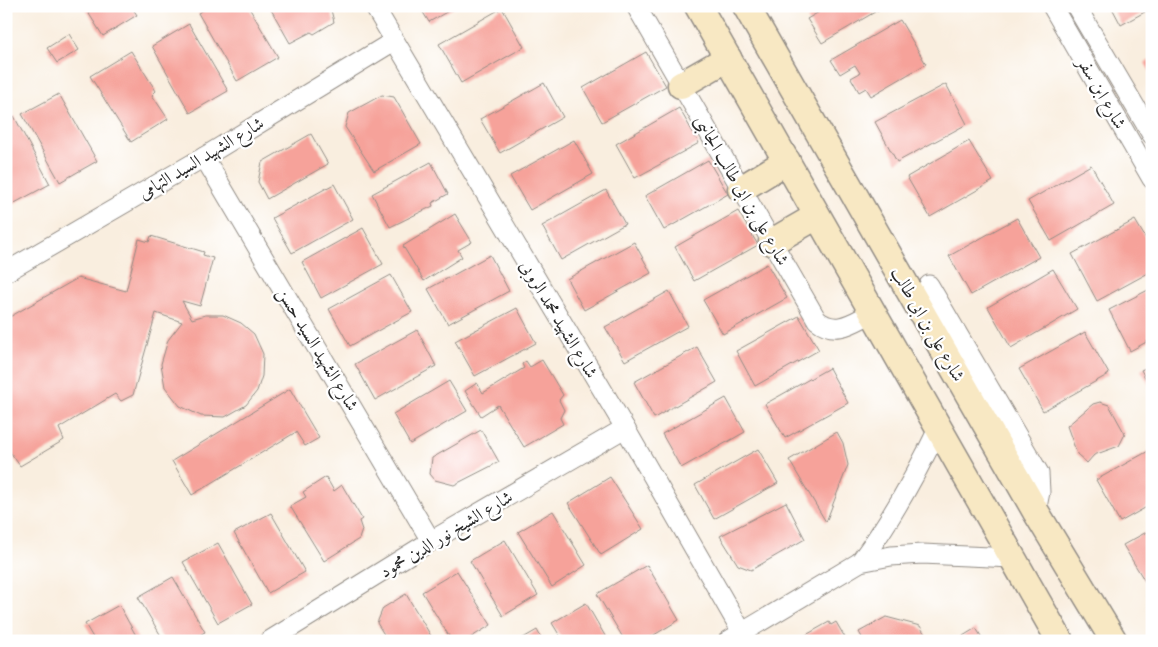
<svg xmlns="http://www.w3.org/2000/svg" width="1158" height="647" viewBox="0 0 1158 647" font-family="'Libre Bodoni',Amiri,serif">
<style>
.building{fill:#f6a29a}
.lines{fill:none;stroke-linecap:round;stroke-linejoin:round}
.street-casing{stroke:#928c85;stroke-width:21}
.secondary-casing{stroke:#928c85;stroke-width:29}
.street{stroke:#fff;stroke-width:19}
.secondary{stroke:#f8e8c3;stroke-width:26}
.labels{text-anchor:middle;stroke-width:4.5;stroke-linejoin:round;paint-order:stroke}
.street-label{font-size:18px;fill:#2b2b2b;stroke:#fff}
</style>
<rect width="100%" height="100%" fill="#fff"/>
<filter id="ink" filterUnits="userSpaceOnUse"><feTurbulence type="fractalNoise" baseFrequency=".02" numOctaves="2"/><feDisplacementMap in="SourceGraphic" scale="10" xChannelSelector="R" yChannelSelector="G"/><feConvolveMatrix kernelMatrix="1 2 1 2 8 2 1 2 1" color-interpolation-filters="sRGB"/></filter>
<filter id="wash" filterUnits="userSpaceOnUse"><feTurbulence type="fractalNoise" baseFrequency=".0096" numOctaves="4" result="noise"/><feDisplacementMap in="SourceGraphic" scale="20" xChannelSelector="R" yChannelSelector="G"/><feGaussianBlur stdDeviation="1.12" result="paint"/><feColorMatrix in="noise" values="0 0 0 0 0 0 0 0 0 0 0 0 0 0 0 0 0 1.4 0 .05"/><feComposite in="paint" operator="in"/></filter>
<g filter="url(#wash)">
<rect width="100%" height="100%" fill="#f9eedf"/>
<g id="blocks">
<g class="building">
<polygon points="84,6 131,6 137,15 103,36"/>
<polygon points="210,6 248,6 278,57 237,81 198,13"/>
<polygon points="269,6 330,6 334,22 314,34 311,32 290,43"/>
<polygon points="419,6 457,6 429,22"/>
<polygon points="815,6 885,6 822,43 807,19 819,12"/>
<polygon points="1111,6 1152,6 1152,8 1121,25"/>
<polygon points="502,8 524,47 461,83 439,44"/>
<polygon points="900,20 926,64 871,96 866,88 859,92 851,78 860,73 855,65 840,74 831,60"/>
<polygon points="189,24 228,91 190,113 152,46"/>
<polygon points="69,34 79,50 57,63 47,48"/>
<polygon points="131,51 156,91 152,95 168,119 131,142 90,76"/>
<polygon points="646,52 666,86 602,122 583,88"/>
<polygon points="1152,59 1152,75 1145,63"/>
<polygon points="544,83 563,117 500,153 480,119"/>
<polygon points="946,84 967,124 897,162 875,122"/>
<polygon points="59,94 97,161 60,182 22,114"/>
<polygon points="382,95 394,97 421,144 374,171 345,127 349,113"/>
<polygon points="679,108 699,143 635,178 616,144"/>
<polygon points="14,116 50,184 9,206 6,200 6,121"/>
<polygon points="311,134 328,164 267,199 258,182 262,162"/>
<polygon points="574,140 593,174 530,210 510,176"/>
<polygon points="969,141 993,181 930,217 907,177"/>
<polygon points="708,160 728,194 664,230 645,196"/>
<polygon points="431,162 448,194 432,203 433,206 390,227 372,194"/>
<polygon points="1091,165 1114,205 1051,241 1028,201"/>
<polygon points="334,184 353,219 292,253 272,218"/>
<polygon points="606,190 625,224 561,260 542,226"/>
<polygon points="738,211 758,245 694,281 675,247"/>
<polygon points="455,214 472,242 458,250 462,257 424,281 403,246"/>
<polygon points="1017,218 1039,257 971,295 949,256"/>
<polygon points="1135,220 1152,249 1152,271 1097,301 1072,254"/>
<polygon points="363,228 383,264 321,298 302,262"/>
<polygon points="151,236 204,252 203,255 213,258 200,306 182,301 192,319 205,315 223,315 241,323 254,334 263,354 262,376 257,391 246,405 225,417 201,416 180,406 165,387 161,364 168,340 182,322 156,313 133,395 121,401 115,394 59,428 64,440 20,466 6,446 6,409 9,408 6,403 6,319 78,278 126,291 139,239 149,242"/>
<polygon points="634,242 651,273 584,310 567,279"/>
<polygon points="490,255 509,291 448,324 428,289"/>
<polygon points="767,264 787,298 723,334 703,300"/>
<polygon points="1053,269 1077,309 1011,348 988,307"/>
<polygon points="391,275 412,312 350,346 329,309"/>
<polygon points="1152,288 1152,339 1130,351 1109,310"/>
<polygon points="669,291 688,326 625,361 605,327"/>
<polygon points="517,308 536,343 475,376 455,341"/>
<polygon points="799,316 819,350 755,386 736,351"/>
<polygon points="417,330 436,366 375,400 355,364"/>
<polygon points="1085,332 1109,374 1043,411 1019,369"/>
<polygon points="697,347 717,382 654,418 634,382"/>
<polygon points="542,360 563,395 559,400 564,410 560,418 563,424 524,447 498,405 481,416 465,391 477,383 483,393 524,368 522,364 526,361 530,367"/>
<polygon points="1152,365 1152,390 1141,370"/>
<polygon points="829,368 848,403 785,438 765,404"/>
<polygon points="449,381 467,411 410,444 393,414"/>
<polygon points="290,389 319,438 305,446 296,432 192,495 172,461"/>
<polygon points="726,398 745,432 681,468 662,434"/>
<polygon points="1100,402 1109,405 1125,434 1119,446 1094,455 1087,463 1077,454 1067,426 1093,404"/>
<polygon points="481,430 499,462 454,485 435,480 430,474 432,458"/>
<polygon points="837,432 843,443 848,465 826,522 789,460"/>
<polygon points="758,449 778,483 714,519 695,485"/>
<polygon points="1152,449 1152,504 1120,522 1096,480"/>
<polygon points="326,477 334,491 342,485 362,519 359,521 362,530 359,539 324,561 290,506 306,497 303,492"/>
<polygon points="610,477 643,529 601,555 568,503"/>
<polygon points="786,502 805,539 751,570 738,565 720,536"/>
<polygon points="553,511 586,565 552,587 518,532"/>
<polygon points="271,513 305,572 268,593 234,533"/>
<polygon points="1152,529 1152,586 1149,588 1123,545"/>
<polygon points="505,540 538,595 503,616 470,561"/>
<polygon points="218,543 252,604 218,623 183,562"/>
<polygon points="647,565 679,620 644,641 625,641 597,594"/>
<polygon points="457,571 491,625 465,641 452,641 422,592"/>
<polygon points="173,577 205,632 189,641 164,641 138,597"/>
<polygon points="406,594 434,641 388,641 377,623 383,608"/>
<polygon points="586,603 608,641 563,641 552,623"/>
<polygon points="119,605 139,641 95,641 85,624"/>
<polygon points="886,617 920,626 929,641 864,641 859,632"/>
<polygon points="829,622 831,625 836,622 847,641 804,641 808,638 806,635"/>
<polygon points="976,628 984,641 959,641 958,639"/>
<polygon points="537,630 543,641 518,641"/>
</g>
</g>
</g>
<g filter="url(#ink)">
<use href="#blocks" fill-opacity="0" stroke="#928c85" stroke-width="1"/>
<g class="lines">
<g class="street-casing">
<g id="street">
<polyline points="374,6 625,428 742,632"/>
<path d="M636 6 817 320C837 336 853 322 872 313"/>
<polyline points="1052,6 1152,179"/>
<polyline points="1076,6 1152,135"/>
<polyline points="204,157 431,541"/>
<polyline points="6,272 204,157 394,41"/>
<polyline points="929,285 1039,473 1040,492 1036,512"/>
<path d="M860 562C892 519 916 475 939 427"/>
<polyline points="269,641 431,541 625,428"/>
<polyline points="728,641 860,562 891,556 922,554 1013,558"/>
</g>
</g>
<g class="secondary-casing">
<g id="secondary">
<polyline points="698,6 1060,641"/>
<polyline points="746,6 1036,512 1114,641"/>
<polyline points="681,85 728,58"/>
<polyline points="741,189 787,161"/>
<polyline points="772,242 817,216"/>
</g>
</g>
<use href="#street" class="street"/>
<use href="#secondary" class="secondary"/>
</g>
</g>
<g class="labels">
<g class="street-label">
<text transform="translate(1102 93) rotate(60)" y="6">شارع ابن سفر</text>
<text transform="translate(201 158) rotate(-31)" y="6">شارع الشهيد السيد التهامى</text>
<text transform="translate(742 190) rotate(60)" y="6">شارع على بن ابى طالب الجانبى</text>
<text transform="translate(559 319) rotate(59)" y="6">شارع الشهيد محمد الروبى</text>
<text transform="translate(928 324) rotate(60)" y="6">شارع على بن ابى طالب</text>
<text transform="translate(318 349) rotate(59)" y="6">شارع الشهيد السيد حسن</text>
<text transform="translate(446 534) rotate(-31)" y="6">شارع الشيخ نور الدين محمود</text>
</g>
</g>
<rect width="1158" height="647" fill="none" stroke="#fff" stroke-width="25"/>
</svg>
